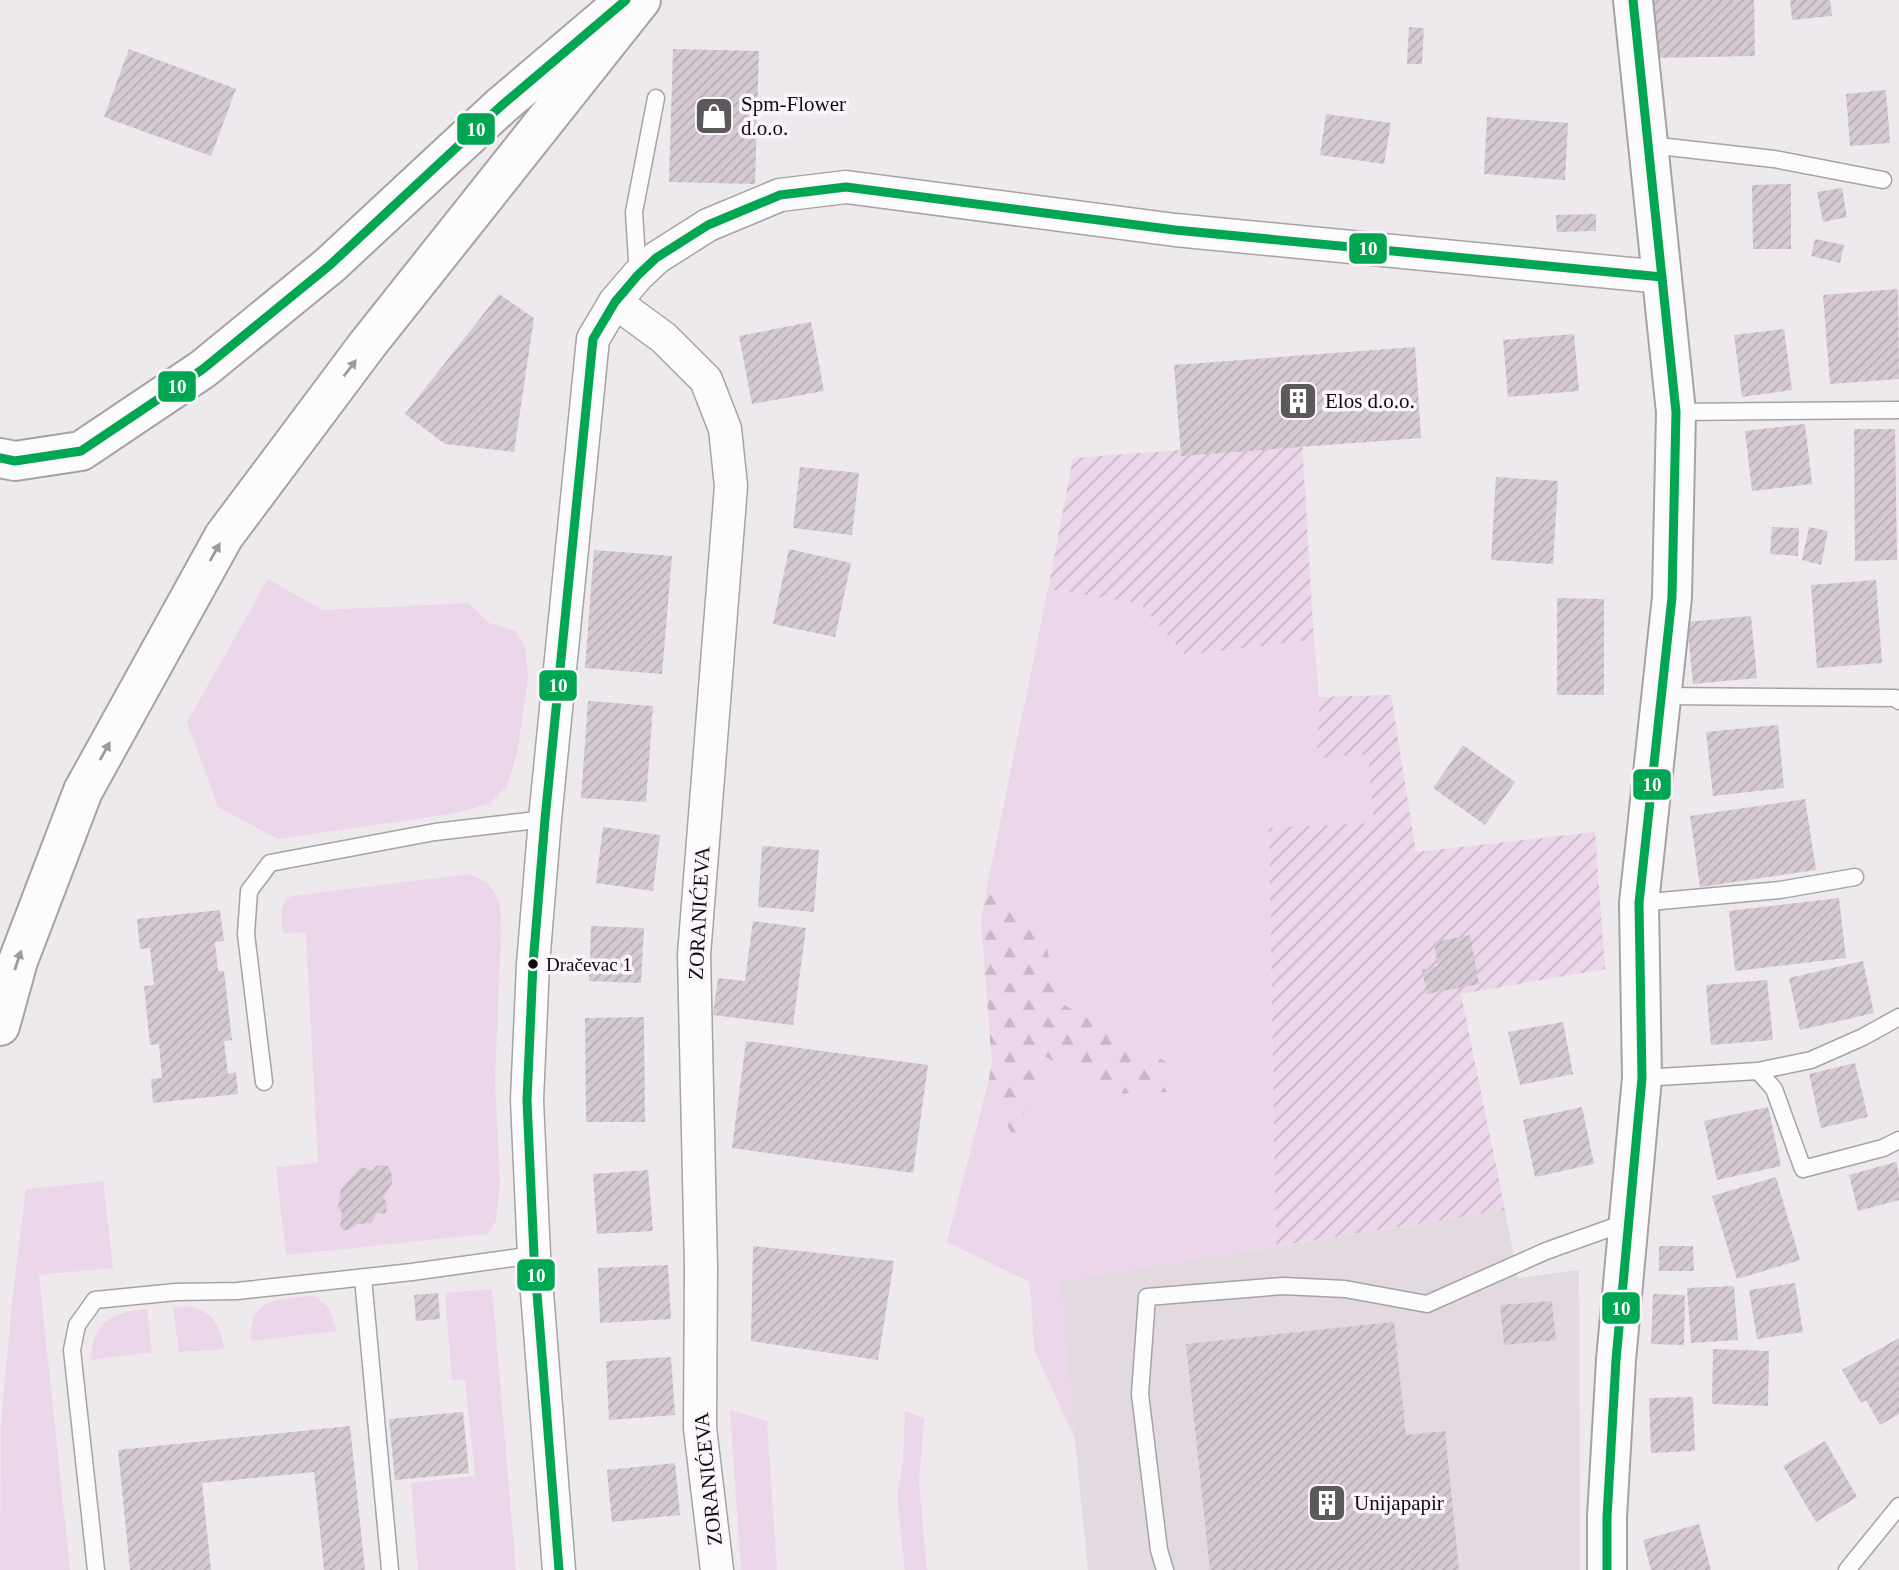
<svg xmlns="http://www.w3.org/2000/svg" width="1899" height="1570" viewBox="0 0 1899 1570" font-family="'Times New Roman',serif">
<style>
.built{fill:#e2d9e1}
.green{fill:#ecd6e9}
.forest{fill:url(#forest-firs)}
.garden{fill:url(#garden-furrows)}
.building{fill:url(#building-hatch)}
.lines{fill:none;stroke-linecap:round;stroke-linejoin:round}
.lane-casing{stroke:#a5a3a5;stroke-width:19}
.street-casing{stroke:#a5a3a5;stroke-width:35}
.secondary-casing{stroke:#a5a3a5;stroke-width:42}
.highway-casing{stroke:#a5a3a5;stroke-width:42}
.lane{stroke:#fcfcfc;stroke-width:16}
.street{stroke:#fcfcfc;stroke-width:32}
.secondary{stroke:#fcfcfc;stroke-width:38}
.highway{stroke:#fcfcfc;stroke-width:38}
.bus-1-casing{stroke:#fcf5fb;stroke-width:14}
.bus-1{stroke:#00a651;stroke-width:9}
.oneway{fill:#9c9c9c}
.bus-dot{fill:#0d0b0d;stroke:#fcf5fb;stroke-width:2.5}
.labels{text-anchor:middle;stroke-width:7;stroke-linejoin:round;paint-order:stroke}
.bus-label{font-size:19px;fill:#0d0b0d;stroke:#fcf5fb;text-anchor:start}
.poi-label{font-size:21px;fill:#0d0b0d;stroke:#fcf5fb;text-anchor:start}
.street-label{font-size:21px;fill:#0d0b0d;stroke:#fcf5fb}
.line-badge{stroke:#fcf5fb;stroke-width:2.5}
.badge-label{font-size:19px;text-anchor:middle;font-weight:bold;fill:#fff}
</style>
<defs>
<pattern id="forest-firs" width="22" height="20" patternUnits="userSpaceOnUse" patternTransform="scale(1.75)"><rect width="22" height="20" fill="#ecd6e9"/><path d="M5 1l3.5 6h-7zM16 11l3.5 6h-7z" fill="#c9b6c7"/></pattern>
<pattern id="garden-furrows" width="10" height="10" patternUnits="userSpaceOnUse" patternTransform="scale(1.75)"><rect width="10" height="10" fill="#ecd6e9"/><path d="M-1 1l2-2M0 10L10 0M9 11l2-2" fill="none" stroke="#c9b6c7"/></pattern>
<pattern id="building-hatch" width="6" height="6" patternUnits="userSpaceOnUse" patternTransform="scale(1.75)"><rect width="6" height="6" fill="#d5cad3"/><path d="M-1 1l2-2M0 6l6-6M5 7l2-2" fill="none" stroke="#b6acb4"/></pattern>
</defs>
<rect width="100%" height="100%" fill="#eee9ed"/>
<polygon class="built" points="1505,1210 1518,1278 1579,1270 1580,1570 1088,1570 1059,1281"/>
<g class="green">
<polygon points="268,579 322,610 469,603 489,623 516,631 525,647 528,678 517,753 507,786 489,804 451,814 278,839 218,807 187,722"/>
<polygon points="1048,589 1139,603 1185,655 1314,640 1319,697 1317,757 1368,754 1374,824 1269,828 1276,1246 1059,1282 1075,1439 1034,1349 1030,1282 947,1242 988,1083 1015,1140 1044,1056 1114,1094 1172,1092 1168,1063 1059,1002 1043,931 987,887"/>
<path d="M470 874 486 882 495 893 500 905 501 932 495 1081 500 1184 496 1221 487 1234 286 1255 276 1167 318 1163 306 932 283 934C281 918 278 906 291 896Z"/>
<polygon points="103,1181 113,1268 39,1275 70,1570 0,1570 1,1423 12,1302 26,1189"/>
<polygon points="492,1289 516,1570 418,1570 411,1483 475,1476 465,1380 452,1380 445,1293"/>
<path d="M315 1296 329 1308 337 1331 251 1341C248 1297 281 1298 315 1296Z"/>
<path d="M190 1306C213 1313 220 1325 224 1349L179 1352 173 1308Z"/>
<path d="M147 1309 152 1352 91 1360C91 1322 113 1312 147 1309Z"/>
<polygon points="730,1410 767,1421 777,1570 741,1570"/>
<polygon points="905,1411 924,1418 919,1484 927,1570 905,1570 897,1498 903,1462"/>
</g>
<polygon class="forest" points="987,887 1043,931 1059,1002 1168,1063 1172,1092 1114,1094 1044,1056 1015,1141 988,1083 992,1064 981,921"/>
<g class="garden">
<polygon points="1302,441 1314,640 1185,655 1139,603 1048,589 1073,458"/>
<polygon points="1391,695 1416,852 1595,832 1605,969 1461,994 1505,1210 1276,1246 1269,828 1374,823 1368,754 1317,758 1319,697"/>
</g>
<g class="building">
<polygon points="1652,0 1754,0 1755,56 1653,58"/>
<polygon points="1790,0 1830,0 1832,16 1792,20"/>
<polygon points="1409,27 1424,28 1422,64 1407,64"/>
<polygon points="129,49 236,89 211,156 104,117"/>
<polygon points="673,49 759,51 755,184 669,182"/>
<polygon points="1886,90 1890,143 1850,146 1846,94"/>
<polygon points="1326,114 1391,123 1384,164 1320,155"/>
<polygon points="1487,117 1568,123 1565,180 1484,174"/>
<polygon points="1791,184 1791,249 1753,249 1752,185"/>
<polygon points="1842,188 1847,217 1823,222 1817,192"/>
<polygon points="1596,214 1596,231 1557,232 1556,215"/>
<polygon points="1815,239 1844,245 1840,263 1811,256"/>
<polygon points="1898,289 1899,379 1830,384 1823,295"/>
<polygon points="499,294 534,318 514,452 445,444 405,414"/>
<polygon points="811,322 824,391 752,404 739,336"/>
<polygon points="1784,329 1792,390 1742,397 1734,335"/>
<polygon points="1574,334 1579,391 1508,397 1503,340"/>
<polygon points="1415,347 1421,438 1181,456 1174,365"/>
<polygon points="1805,424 1812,484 1752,491 1745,431"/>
<polygon points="1854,429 1895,429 1897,560 1855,561"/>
<polygon points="800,467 859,473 852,535 793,528"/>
<polygon points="1496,477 1558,481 1553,564 1491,560"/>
<polygon points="1772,527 1799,528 1798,556 1770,554"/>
<polygon points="1809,527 1828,531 1821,565 1802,560"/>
<polygon points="789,549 851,563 835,637 773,624"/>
<polygon points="594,550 672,556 662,674 585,668"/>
<polygon points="1876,580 1882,663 1817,668 1811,585"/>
<polygon points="1557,598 1604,599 1604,695 1557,695"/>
<polygon points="1751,616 1757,678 1693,684 1687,622"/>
<polygon points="588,701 653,706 646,802 581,798"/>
<polygon points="1778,725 1784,788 1713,796 1706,732"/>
<polygon points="1463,745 1515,782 1485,825 1433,788"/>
<polygon points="1805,799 1816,870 1700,887 1690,816"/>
<polygon points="603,827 660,835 653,891 596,883"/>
<polygon points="762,846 819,850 814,912 758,907"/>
<polygon points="1839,898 1846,958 1735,971 1729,911"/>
<polygon points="220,910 224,941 215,942 218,971 224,971 232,1040 224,1041 228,1074 236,1072 238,1094 153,1103 151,1079 162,1078 159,1044 150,1045 144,986 154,985 150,948 140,949 137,919"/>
<polygon points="753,921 806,928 793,1025 713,1015 718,978 745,981"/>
<polygon points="591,926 644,928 641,983 589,981"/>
<polygon points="1470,935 1479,984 1427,994 1422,970 1438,966 1434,942"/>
<polygon points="1863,961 1874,1013 1800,1030 1789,978"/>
<polygon points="1767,980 1773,1040 1711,1045 1706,985"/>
<polygon points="644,1017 645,1122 586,1122 585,1018"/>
<polygon points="1563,1022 1573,1074 1520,1085 1508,1032"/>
<polygon points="746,1041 928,1065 913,1173 732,1148"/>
<polygon points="1855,1063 1868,1117 1821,1128 1809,1074"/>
<polygon points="1582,1107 1594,1164 1535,1177 1523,1120"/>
<polygon points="1768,1107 1781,1166 1717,1180 1704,1121"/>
<polygon points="1896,1162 1899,1175 1899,1200 1858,1211 1849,1175"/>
<polygon points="381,1165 388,1166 392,1175 392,1183 383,1198 387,1202 386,1213 376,1214 372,1223 357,1224 348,1230 343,1230 340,1226 342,1213 338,1207 341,1189 361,1167 372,1171 376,1166"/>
<polygon points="648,1170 653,1231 597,1234 593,1174"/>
<polygon points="1776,1177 1800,1260 1737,1279 1712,1196"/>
<polygon points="753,1246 894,1261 878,1360 751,1341"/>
<polygon points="1659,1246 1693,1246 1694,1271 1659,1271"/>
<polygon points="668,1265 671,1319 600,1323 598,1268"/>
<polygon points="1795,1283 1803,1332 1757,1339 1749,1290"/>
<polygon points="1734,1286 1738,1340 1691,1343 1687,1288"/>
<polygon points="438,1293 440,1319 416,1321 414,1295"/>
<polygon points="1653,1294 1685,1295 1684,1345 1651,1344"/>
<polygon points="1552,1301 1556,1340 1504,1345 1500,1305"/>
<polygon points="1394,1322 1406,1435 1445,1431 1459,1570 1210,1570 1186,1344"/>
<polygon points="1899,1338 1899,1414 1880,1425 1866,1400 1861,1403 1842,1370"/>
<polygon points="1713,1349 1769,1351 1768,1406 1712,1404"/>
<polygon points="671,1357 675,1415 609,1420 606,1361"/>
<polygon points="1693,1397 1695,1451 1651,1453 1649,1398"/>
<polygon points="463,1412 469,1473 395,1480 389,1419"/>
<polygon points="350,1426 365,1570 324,1570 314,1472 202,1483 211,1570 130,1570 118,1450"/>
<polygon points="1825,1441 1857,1497 1816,1522 1783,1466"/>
<polygon points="675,1463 680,1515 612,1522 607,1470"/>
<polygon points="1699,1524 1711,1570 1651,1570 1643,1540"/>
</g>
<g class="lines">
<g class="lane-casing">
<g id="lane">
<polyline points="1650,145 1774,159 1883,180"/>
<polyline points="638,275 634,212 656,98"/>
<polyline points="1676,412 1899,410"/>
<polyline points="1661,696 1895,698 1899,701"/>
<polyline points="1639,903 1780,890 1855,877"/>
<polyline points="1758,1071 1811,1060 1863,1037 1899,1017"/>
<polyline points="1642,1078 1758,1071 1774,1089 1803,1169 1883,1148 1899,1140"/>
<polyline points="264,1082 246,934 249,891 270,863 435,832 545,819"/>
<polyline points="363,1278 390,1570"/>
<polyline points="96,1570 72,1350 77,1325 95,1300 176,1292 237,1291 412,1272 534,1255"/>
<polyline points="1165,1570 1159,1550 1140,1394 1147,1297 1283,1286 1345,1289 1427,1304 1546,1251 1627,1222"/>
<polyline points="1847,1570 1899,1506"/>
</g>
</g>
<g class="street-casing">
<g id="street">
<polyline points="615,302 664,338 706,380 725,429 731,486 694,955 701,1266 700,1428 717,1570"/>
<polyline points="559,1570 534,1255 527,1100 533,964 545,819 593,339 615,302 638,275 656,258 708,225 780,195 846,187 1175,230 1662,277"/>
</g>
</g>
<g class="secondary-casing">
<polyline id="secondary" points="1607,1570 1607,1517 1616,1360 1642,1078 1639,903 1672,597 1676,412 1633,0"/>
</g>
<g class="highway-casing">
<g id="highway">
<polyline points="0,458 15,461 81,451 203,369 330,265 501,106 608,15"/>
<polyline points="0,1026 18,961 83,791 224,536 367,345 641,0"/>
</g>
</g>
<use href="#lane" class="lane"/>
<use href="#street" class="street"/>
<use href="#secondary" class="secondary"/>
<use href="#highway" class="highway"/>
<g class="bus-1-casing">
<g id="bus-1">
<polyline points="0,458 15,461 81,451 203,369 330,265 501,106 626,0"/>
<polyline points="559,1570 534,1255 527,1100 533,964 545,819 593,339 615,302 638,275 656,258 708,225 780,195 846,187 1175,230 1662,277"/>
<polyline points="1607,1570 1607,1517 1616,1360 1642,1078 1639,903 1672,597 1676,412 1633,0"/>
</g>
</g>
<use href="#bus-1" class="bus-1"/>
</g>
<defs><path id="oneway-solid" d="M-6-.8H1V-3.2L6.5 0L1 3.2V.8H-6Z" transform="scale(1.75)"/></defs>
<g class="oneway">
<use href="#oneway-solid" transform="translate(350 368) rotate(-53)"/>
<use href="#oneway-solid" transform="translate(215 552) rotate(-61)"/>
<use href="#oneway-solid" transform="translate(105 751) rotate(-61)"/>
<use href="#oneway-solid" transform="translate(18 960) rotate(-72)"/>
</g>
<defs>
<g id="shop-square" transform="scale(2.0125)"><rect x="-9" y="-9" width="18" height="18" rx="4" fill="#5c595b" stroke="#fcf5fb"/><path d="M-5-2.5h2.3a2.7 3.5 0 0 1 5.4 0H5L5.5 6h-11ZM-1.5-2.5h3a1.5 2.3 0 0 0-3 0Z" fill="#fff"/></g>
<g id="building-square" transform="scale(2.0125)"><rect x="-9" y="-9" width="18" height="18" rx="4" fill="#5c595b" stroke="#fcf5fb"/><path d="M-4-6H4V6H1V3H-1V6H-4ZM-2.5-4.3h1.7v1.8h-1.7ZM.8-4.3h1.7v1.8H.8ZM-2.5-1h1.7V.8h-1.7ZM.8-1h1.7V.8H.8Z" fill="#fff"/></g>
</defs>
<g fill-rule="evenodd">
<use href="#shop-square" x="714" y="116"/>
<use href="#building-square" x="1298" y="401"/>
<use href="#building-square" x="1327" y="1503"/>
</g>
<circle class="bus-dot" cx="533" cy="964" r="6"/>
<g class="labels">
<g class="bus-label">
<text x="546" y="971">Dračevac 1</text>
</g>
<g class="poi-label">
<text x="741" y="111">Spm-Flower<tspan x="741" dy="24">d.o.o.</tspan></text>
<text x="1325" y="408">Elos d.o.o.</text>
<text x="1354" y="1510">Unijapapir</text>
</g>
<g class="street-label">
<text transform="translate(699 913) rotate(-87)" y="7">ZORANIĆEVA</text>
<text transform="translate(708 1479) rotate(-96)" y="7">ZORANIĆEVA</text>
</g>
</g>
<g class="line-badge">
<rect x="456" y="112" width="40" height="34" rx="7" fill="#00a651"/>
<rect x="1348" y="232" width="40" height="33" rx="7" fill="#00a651"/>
<rect x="157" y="370" width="40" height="33" rx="7" fill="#00a651"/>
<rect x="538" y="669" width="40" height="33" rx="7" fill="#00a651"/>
<rect x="1632" y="768" width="40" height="33" rx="7" fill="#00a651"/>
<rect x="516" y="1258" width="40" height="34" rx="7" fill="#00a651"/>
<rect x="1601" y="1291" width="40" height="34" rx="7" fill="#00a651"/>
</g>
<g class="badge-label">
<text x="476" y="136">10</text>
<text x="1368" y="255">10</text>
<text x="177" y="393">10</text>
<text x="558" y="692">10</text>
<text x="1652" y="791">10</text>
<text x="536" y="1282">10</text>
<text x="1621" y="1315">10</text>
</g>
</svg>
